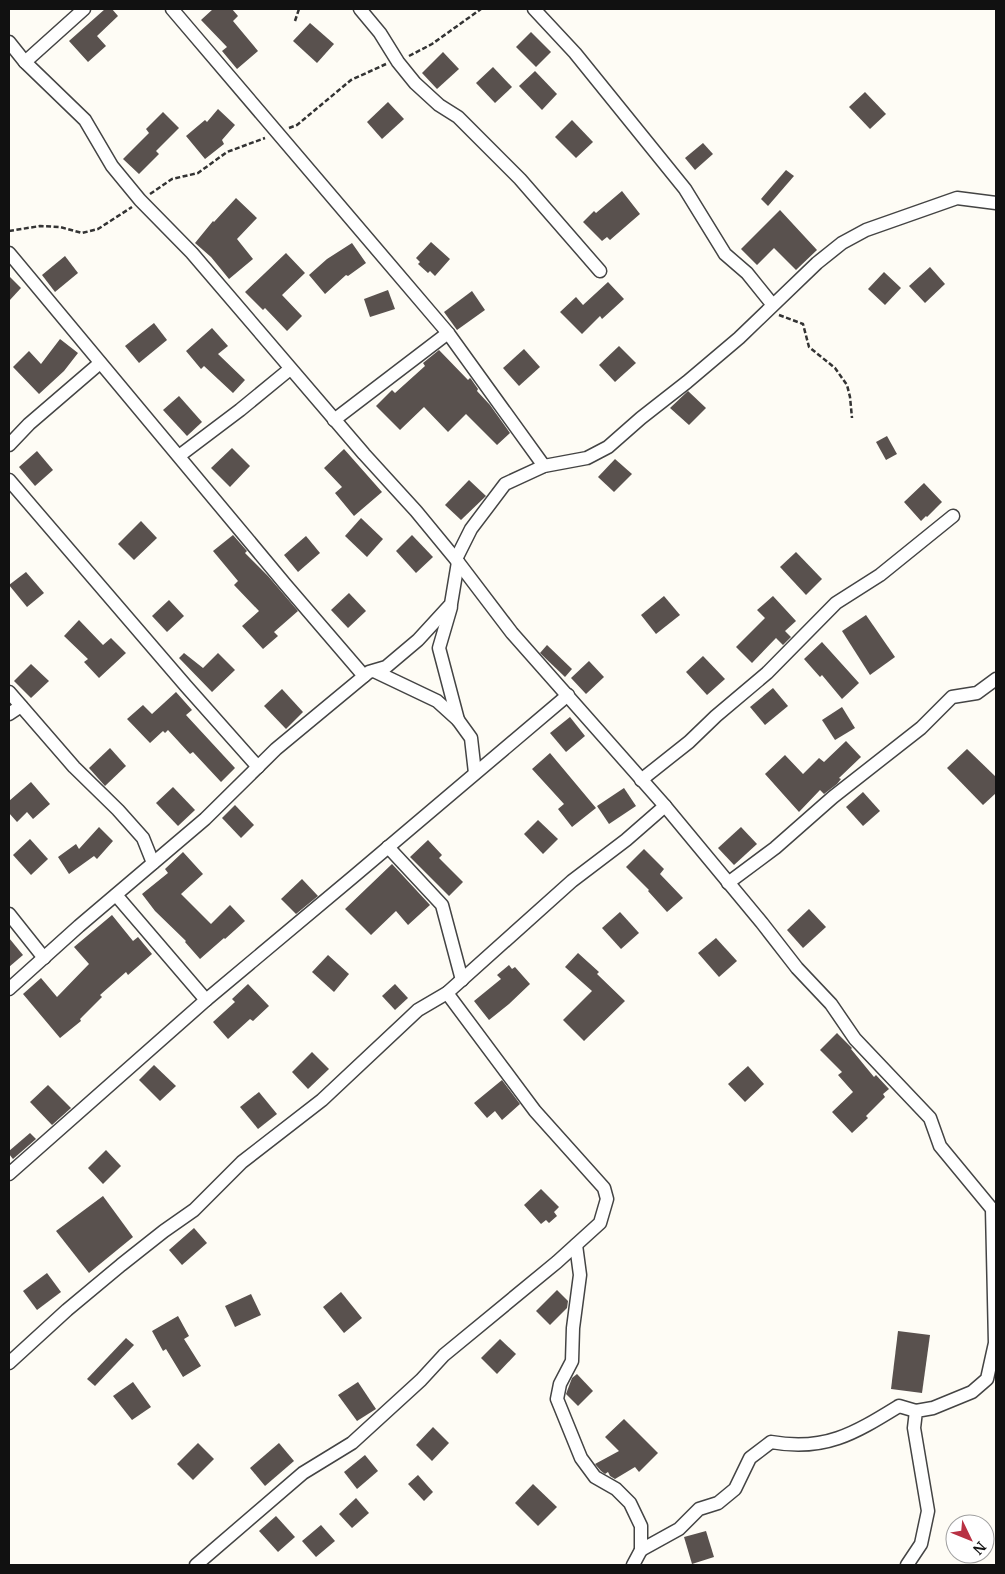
<svg xmlns="http://www.w3.org/2000/svg" width="1005" height="1574" viewBox="0 0 1005 1574" font-family="Merriweather,serif">
<style>
.building{fill:#59514e}
.lines{fill:none;stroke-linecap:round;stroke-linejoin:round}
.street-casing{stroke:#444;stroke-width:15}
.path{stroke:#333;stroke-width:2.5;stroke-dasharray:5 2.5;stroke-linecap:butt}
.street{stroke:#fff;stroke-width:12}
</style>
<rect width="100%" height="100%" fill="#fefcf5"/>
<g class="building">
<polygon points="105,9 112,9 118,16 97,36 106,46 88,62 69,41"/>
<polygon points="213,9 232,9 238,16 233,21 258,51 237,69 222,51 227,47 201,20"/>
<polygon points="310,23 334,44 317,63 293,41"/>
<polygon points="531,32 551,52 536,67 516,47"/>
<polygon points="443,52 459,69 437,89 422,73"/>
<polygon points="493,67 512,87 495,103 476,83"/>
<polygon points="535,71 557,94 542,110 519,86"/>
<polygon points="865,92 886,114 870,129 849,107"/>
<polygon points="388,102 404,119 382,139 367,122"/>
<polygon points="218,109 235,125 222,140 224,144 205,159 186,136 205,120 207,122"/>
<polygon points="163,112 179,128 156,151 159,154 139,174 123,159 149,133 146,129"/>
<polygon points="572,120 593,142 576,158 555,137"/>
<polygon points="703,143 713,154 695,170 685,158"/>
<polygon points="786,170 794,176 768,206 761,199"/>
<polygon points="622,191 640,214 610,240 607,237 602,241 583,222 594,211 596,213"/>
<polygon points="236,198 257,218 237,239 253,259 229,279 211,257 195,243 213,221 214,222"/>
<polygon points="780,210 817,250 796,270 774,248 757,265 741,249"/>
<polygon points="431,242 450,259 435,276 430,271 428,273 418,264 420,262 416,258"/>
<polygon points="352,243 366,263 348,276 346,275 325,294 309,275 327,259"/>
<polygon points="286,253 305,273 282,295 302,316 287,331 265,308 263,310 245,292"/>
<polygon points="65,256 78,273 55,292 42,275"/>
<polygon points="930,267 945,284 925,303 909,286"/>
<polygon points="884,272 901,288 885,305 868,289"/>
<polygon points="9,276 21,288 9,301"/>
<polygon points="608,282 624,299 602,319 600,316 582,334 560,312 576,297 583,305"/>
<polygon points="388,290 395,309 370,317 364,299"/>
<polygon points="472,291 485,310 457,330 444,312"/>
<polygon points="154,323 167,340 139,363 125,346"/>
<polygon points="212,328 228,346 218,354 245,380 233,393 204,366 201,369 186,351"/>
<polygon points="60,339 78,353 64,371 39,394 13,367 29,351 41,364"/>
<polygon points="619,346 636,363 615,382 599,365"/>
<polygon points="524,349 540,367 519,386 503,368"/>
<polygon points="439,350 468,380 470,378 471,379 478,389 477,391 490,405 510,433 497,445 466,414 448,432 424,407 400,430 376,406 392,390 395,393 425,366 423,363"/>
<polygon points="688,391 706,408 689,425 670,408"/>
<polygon points="179,396 202,422 187,436 163,410"/>
<polygon points="887,436 897,454 886,460 876,442"/>
<polygon points="232,448 250,466 230,487 211,468"/>
<polygon points="344,449 382,492 354,516 335,493 342,487 324,468"/>
<polygon points="37,451 53,470 35,486 19,467"/>
<polygon points="615,459 632,474 614,492 598,477"/>
<polygon points="469,480 486,496 461,520 445,505"/>
<polygon points="924,483 942,502 927,517 926,516 921,521 904,502"/>
<polygon points="361,518 383,539 367,557 345,536"/>
<polygon points="141,521 157,538 134,560 118,544"/>
<polygon points="233,535 247,551 245,553 268,576 298,611 274,632 278,636 263,649 242,626 259,611 234,585 238,581 213,551"/>
<polygon points="412,535 433,557 416,573 396,551"/>
<polygon points="306,536 320,553 298,572 284,555"/>
<polygon points="796,552 822,579 806,595 780,567"/>
<polygon points="26,572 44,593 27,607 9,585"/>
<polygon points="349,593 366,611 348,628 331,610"/>
<polygon points="664,596 680,615 656,634 641,615"/>
<polygon points="773,596 796,621 785,631 791,637 783,645 776,638 752,663 736,647 765,618 757,610"/>
<polygon points="169,600 184,616 167,632 152,616"/>
<polygon points="866,615 895,657 870,675 842,631"/>
<polygon points="79,620 103,645 111,638 126,653 99,678 84,662 88,659 64,636"/>
<polygon points="822,642 859,683 842,699 822,675 820,677 804,659"/>
<polygon points="547,645 572,669 565,677 540,653"/>
<polygon points="184,653 203,668 218,653 235,670 212,692 179,658"/>
<polygon points="703,656 725,679 707,695 686,672"/>
<polygon points="589,661 604,677 586,694 571,678"/>
<polygon points="31,664 49,681 31,698 14,681"/>
<polygon points="773,688 788,706 765,725 750,707"/>
<polygon points="282,689 303,712 286,729 264,706"/>
<polygon points="176,692 192,710 186,715 235,768 221,782 193,752 190,754 168,730 165,733 163,731 150,743 127,719 143,705 152,714"/>
<polygon points="842,707 855,728 835,740 822,720"/>
<polygon points="570,717 585,736 566,752 550,733"/>
<polygon points="846,741 861,757 839,778 841,779 837,784 824,794 820,790 799,812 765,774 785,755 803,774 819,758 824,762"/>
<polygon points="110,748 126,766 105,786 89,768"/>
<polygon points="967,749 996,777 996,793 983,805 947,768"/>
<polygon points="550,753 596,808 572,827 558,809 564,804 532,769"/>
<polygon points="31,782 50,804 33,819 27,812 17,822 9,813 9,801"/>
<polygon points="173,787 195,810 178,826 156,803"/>
<polygon points="624,788 636,806 609,824 597,806"/>
<polygon points="863,792 880,811 863,826 846,807"/>
<polygon points="235,805 254,825 241,838 222,818"/>
<polygon points="538,820 558,839 543,854 524,834"/>
<polygon points="99,827 113,841 97,859 94,856 69,874 58,857 76,844 79,849"/>
<polygon points="741,827 757,844 734,865 718,848"/>
<polygon points="30,839 48,859 31,875 13,855"/>
<polygon points="428,840 442,855 439,858 463,882 449,896 410,857"/>
<polygon points="644,849 664,869 660,874 683,898 667,912 648,891 649,890 626,867"/>
<polygon points="183,852 203,874 181,894 211,924 230,905 245,921 225,939 224,938 200,959 185,942 186,941 155,911 142,894 168,873 165,869"/>
<polygon points="392,864 430,905 408,925 396,911 371,935 345,909"/>
<polygon points="302,879 318,896 296,914 281,899"/>
<polygon points="809,909 826,927 803,948 787,930"/>
<polygon points="620,912 639,933 621,949 602,928"/>
<polygon points="112,915 133,941 138,937 152,954 128,975 126,972 100,995 102,997 80,1019 81,1021 60,1038 23,994 41,978 57,997 89,964 74,947"/>
<polygon points="9,938 23,955 9,967"/>
<polygon points="716,938 737,961 719,977 698,953"/>
<polygon points="578,953 599,972 597,974 625,1001 584,1041 563,1020 592,991 565,967"/>
<polygon points="328,955 349,974 334,992 312,972"/>
<polygon points="509,965 512,969 515,967 530,984 509,1004 489,1020 474,1001 501,979 497,975"/>
<polygon points="248,984 269,1006 253,1021 250,1019 228,1039 213,1022 235,1002 232,999"/>
<polygon points="395,984 408,998 395,1010 382,996"/>
<polygon points="837,1033 852,1048 851,1049 874,1077 876,1075 889,1089 883,1094 885,1097 866,1116 868,1118 852,1133 832,1112 853,1092 838,1075 842,1072 820,1050"/>
<polygon points="312,1052 329,1069 308,1089 292,1072"/>
<polygon points="154,1065 176,1086 160,1101 139,1080"/>
<polygon points="748,1066 764,1084 745,1102 728,1084"/>
<polygon points="502,1080 520,1104 502,1120 495,1111 487,1118 474,1103"/>
<polygon points="48,1085 71,1108 52,1125 30,1102"/>
<polygon points="259,1092 277,1114 258,1129 240,1107"/>
<polygon points="30,1133 36,1139 13,1159 9,1154 9,1151"/>
<polygon points="106,1150 121,1166 103,1184 88,1168"/>
<polygon points="541,1189 559,1207 554,1212 557,1216 549,1223 546,1220 541,1224 524,1205"/>
<polygon points="103,1196 133,1237 89,1273 56,1231"/>
<polygon points="194,1228 207,1243 182,1265 169,1250"/>
<polygon points="47,1273 61,1292 37,1310 23,1291"/>
<polygon points="557,1290 568,1301 567,1308 550,1325 536,1311"/>
<polygon points="341,1292 362,1318 344,1333 323,1307"/>
<polygon points="251,1294 261,1315 235,1327 225,1306"/>
<polygon points="178,1316 189,1336 184,1339 201,1366 183,1377 166,1349 163,1351 152,1331"/>
<polygon points="898,1331 930,1335 922,1393 891,1389"/>
<polygon points="126,1338 134,1345 95,1386 87,1379"/>
<polygon points="500,1339 516,1354 497,1374 481,1358"/>
<polygon points="577,1374 593,1391 578,1406 566,1394 572,1378"/>
<polygon points="133,1382 151,1407 132,1420 113,1396"/>
<polygon points="358,1382 376,1409 357,1421 338,1395"/>
<polygon points="624,1419 658,1453 639,1472 635,1467 615,1479 610,1476 608,1472 605,1474 601,1471 595,1464 619,1451 605,1437"/>
<polygon points="433,1427 449,1443 432,1461 416,1445"/>
<polygon points="198,1443 214,1459 193,1480 177,1464"/>
<polygon points="279,1443 294,1461 265,1486 250,1468"/>
<polygon points="365,1455 378,1471 357,1489 344,1472"/>
<polygon points="418,1475 433,1492 424,1501 408,1484"/>
<polygon points="533,1484 557,1507 538,1526 515,1503"/>
<polygon points="356,1498 369,1513 352,1528 339,1514"/>
<polygon points="276,1516 295,1537 278,1552 259,1531"/>
<polygon points="321,1525 335,1541 316,1557 302,1541"/>
<polygon points="706,1531 714,1557 692,1564 684,1537"/>
</g>
<g class="lines">
<g class="street-casing">
<g id="street">
<polyline points="172,9 448,333 544,466"/>
<polyline points="360,9 380,33 398,62 415,83 439,105 458,117 520,179 600,271"/>
<polyline points="534,9 575,53 685,189 725,254 747,273 772,304"/>
<polyline points="9,42 25,62 85,120 112,166 140,200 192,253 364,454 416,511 458,562 512,633 665,806 762,923 797,968 831,1004 855,1039 930,1118 940,1146 992,1209 995,1343 987,1379 972,1392 933,1408 916,1411 914,1428 928,1511 921,1544 907,1565"/>
<polyline points="25,62 84,9"/>
<polyline points="9,253 285,584 364,676"/>
<polyline points="334,420 448,333"/>
<polyline points="9,445 29,424 100,363"/>
<polyline points="179,456 240,410 290,369"/>
<polyline points="9,480 186,686 258,767"/>
<polyline points="456,559 471,529 505,484 544,466 587,458 608,447 641,418 687,382 739,338 817,263 842,243 866,230 957,198 996,203"/>
<polyline points="451,607 439,648 458,720"/>
<polyline points="374,671 437,701 458,720 471,738 475,773"/>
<polyline points="9,692 74,767 118,810 143,838 153,863"/>
<polyline points="9,714 21,706"/>
<polyline points="641,780 689,742 716,716 767,673 836,603 880,575 953,516"/>
<polyline points="388,847 442,905 462,980"/>
<polyline points="728,883 775,848 833,797 921,728 952,697 977,693 996,679"/>
<polyline points="116,895 206,1000"/>
<polyline points="9,914 44,958"/>
<polyline points="9,989 79,926 205,819 276,749 369,672 386,667 418,640 451,604 458,562"/>
<polyline points="9,1174 206,1000 353,877 568,695"/>
<polyline points="576,1245 580,1275 573,1328 572,1361 560,1384 557,1399 581,1458 595,1477 616,1489 630,1503 641,1526 641,1550 633,1565"/>
<polyline points="9,1363 67,1310 121,1265 164,1231 194,1210 242,1162 322,1100 418,1010 447,993 572,881 626,840 665,806"/>
<path d="M641 1550 679 1529 699 1509 718 1503 735 1489 750 1458 771 1442C825 1452 855 1433 899 1406L916 1411"/>
<polyline points="196,1565 303,1473 352,1443 421,1380 444,1355 557,1262 600,1223 607,1199 604,1188 535,1111 447,993"/>
</g>
</g>
<g class="path">
<polyline points="295,21 299,9"/>
<polyline points="409,56 432,44 481,9"/>
<polyline points="289,128 297,125 351,80 386,64"/>
<polyline points="150,194 172,179 198,173 227,152 265,138"/>
<polyline points="9,231 40,226 60,227 82,233 98,229 132,207"/>
<polyline points="779,315 803,324 809,347 835,368 847,385 850,397 852,418"/>
</g>
<use href="#street" class="street"/>
</g>
<rect width="1005" height="1574" fill="none" stroke="#111111" stroke-width="20"/>
<g transform="translate(970 1539) rotate(133)"><circle r="24" fill="#ffffff" stroke="#a0a0a0"/>
<path d="M0-4L9 19L0 12L-9 19Z" fill="#b83143"/>
<text y="-8" font-size="14" font-weight="bold" text-anchor="middle" fill="#111111">N</text>
</g>
</svg>
